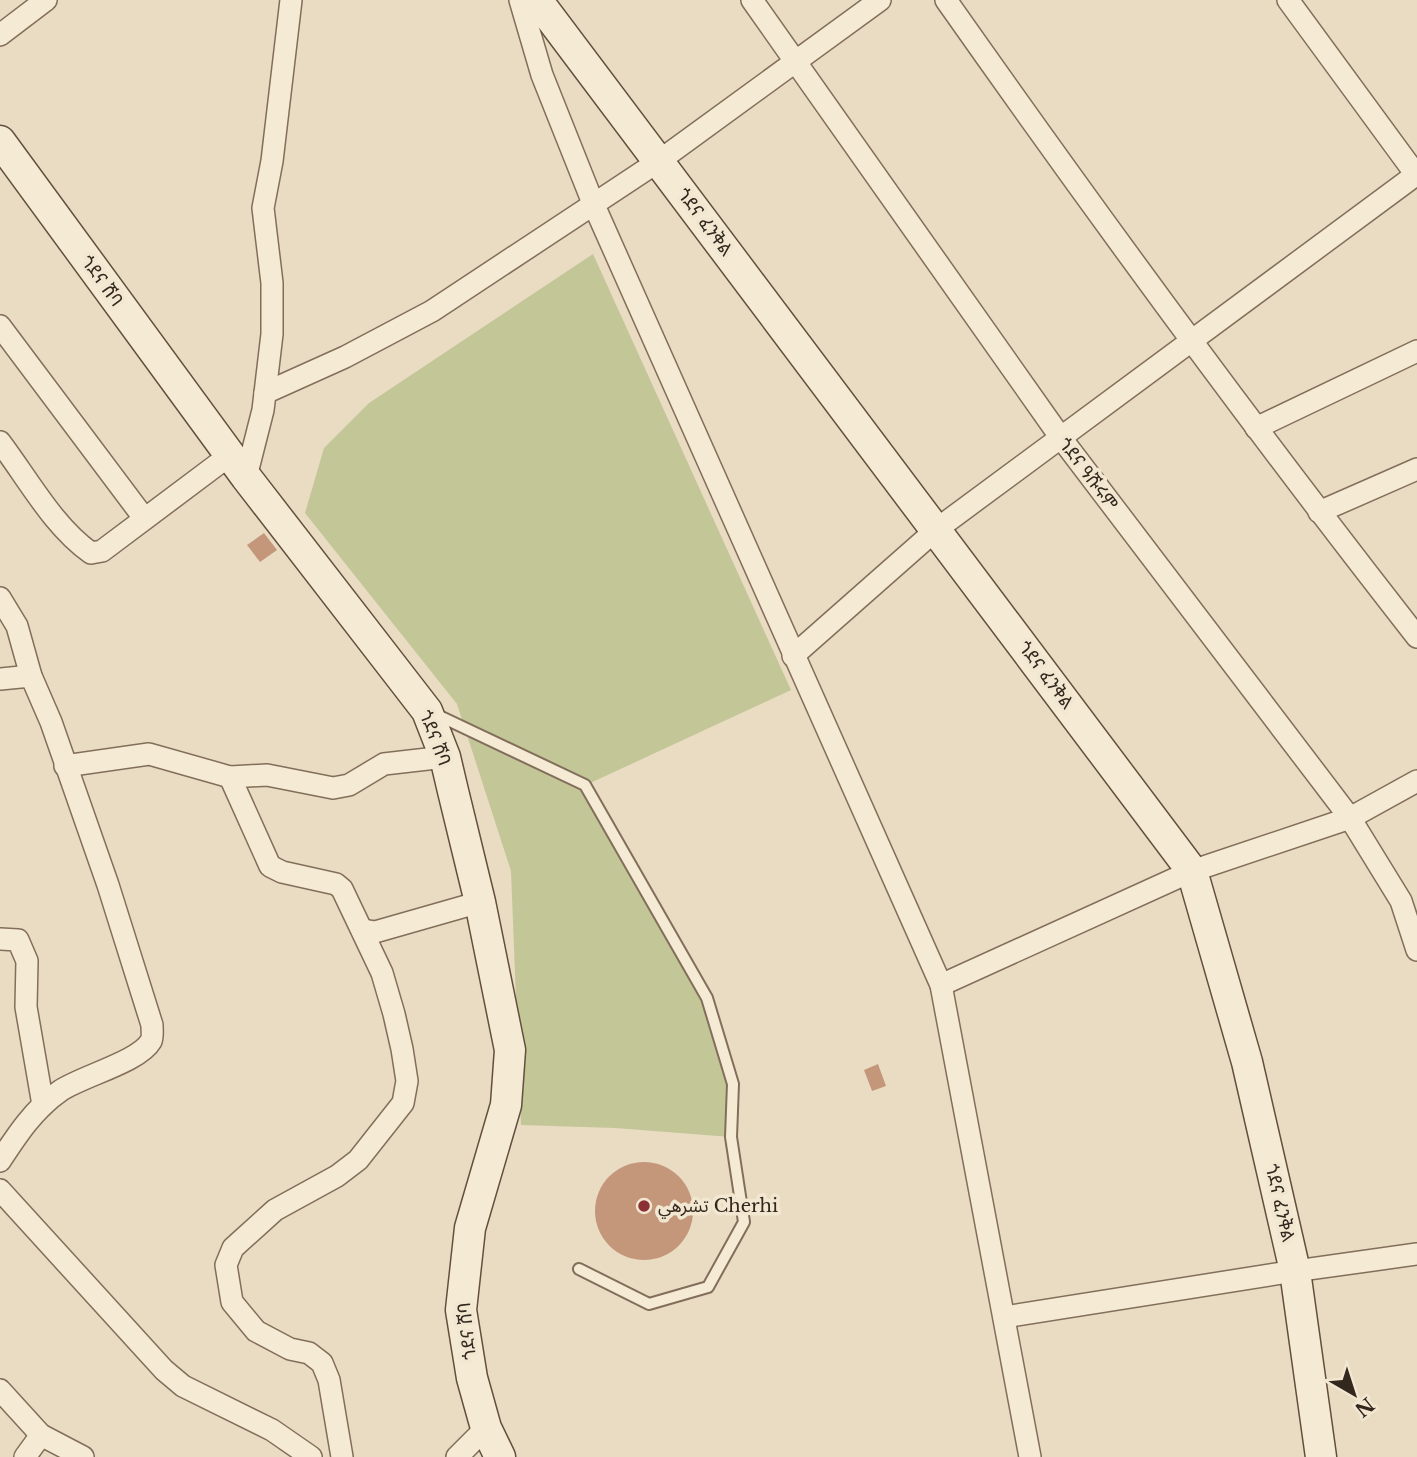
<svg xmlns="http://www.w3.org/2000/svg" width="1417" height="1457" viewBox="0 0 1417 1457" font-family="'Libre Baskerville','Noto Sans Arabic','Noto Sans Ethiopic',serif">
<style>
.green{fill:#c3c697}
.building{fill:#c4977b}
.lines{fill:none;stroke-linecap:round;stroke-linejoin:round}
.lane-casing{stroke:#826e5b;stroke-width:14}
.street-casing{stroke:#826e5b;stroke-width:24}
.secondary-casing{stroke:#634f3e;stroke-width:33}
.lane{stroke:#f5ead4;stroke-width:10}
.street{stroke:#f5ead4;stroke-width:21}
.secondary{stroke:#f5ead4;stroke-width:30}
.poi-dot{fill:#8b3035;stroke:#f2e7d1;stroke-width:2.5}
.labels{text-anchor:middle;stroke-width:7;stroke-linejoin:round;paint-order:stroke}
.street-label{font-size:18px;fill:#33271e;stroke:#f2e7d1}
.poi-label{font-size:18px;fill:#33271e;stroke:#f2e7d1;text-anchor:start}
</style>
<rect width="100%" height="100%" fill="#e9dcc2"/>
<polygon class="green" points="593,254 791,690 586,785 707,998 733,1084 731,1137 615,1128 521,1125 511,871 457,704 305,513 324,448 369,403"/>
<g class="building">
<polygon points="264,533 277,550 260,562 247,545"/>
<polygon points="878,1064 886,1086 872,1091 864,1070"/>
<circle cx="644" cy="1211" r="49"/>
</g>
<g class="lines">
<g class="lane-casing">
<polyline id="lane" points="433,713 585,785 707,998 733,1084 731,1137 744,1222 708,1287 649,1304 579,1269"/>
</g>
<g class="street-casing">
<g id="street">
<polyline points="520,0 542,75 593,203 941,985 1030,1457"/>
<polyline points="752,0 1061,438 1350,818 1401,901 1417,950"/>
<path d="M946 0C1098 216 1254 429 1417 637"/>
<polyline points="1288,0 1417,176"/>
<polyline points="0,35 46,0"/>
<polyline points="0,326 144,518"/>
<polyline points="265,393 345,357 432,311 659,161 880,0"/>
<polyline points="1256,428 1417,351"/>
<path d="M0 442C28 479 53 526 91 553L102 551 230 455"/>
<polyline points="246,477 263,410 272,334 272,283 263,208 272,161 291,0"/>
<polyline points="1319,512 1417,469"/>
<path d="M0 598 17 626 31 676 51 722 108 885 152 1025C152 1030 153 1037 151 1041 139 1062 82 1076 60 1091 34 1109 17 1135 0 1161"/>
<polyline points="793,656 937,529 1417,174"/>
<polyline points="0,679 31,676"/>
<polyline points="65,766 149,754 230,777 267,775 333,788 349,785 384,764 445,757"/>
<polyline points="230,777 270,866 282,872 336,884 342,889 382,973 394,1014 402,1049 407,1081 403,1103 358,1160 337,1176 275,1210 233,1248 226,1265 232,1302 256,1331 290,1349 309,1353 322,1363 329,1380 342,1457"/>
<polyline points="363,930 375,932 480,902"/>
<polyline points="0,939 18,940 27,961 26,1007 43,1105"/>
<polyline points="941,985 1192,871 1350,818 1417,781"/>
<polyline points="0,1190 164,1370 183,1386 272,1430 311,1457"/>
<polyline points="1004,1317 1295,1271 1417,1254"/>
<polyline points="0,1390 41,1435 83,1457"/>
<polyline points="25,1457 41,1435"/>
<polyline points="457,1457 486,1428"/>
</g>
</g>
<g class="secondary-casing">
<g id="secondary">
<polyline points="537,0 1192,871 1247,1062 1295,1271 1321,1457"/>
<polyline points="0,141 246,477 427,711 445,757 453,791 480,902 510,1050 506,1105 470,1228 461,1310 472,1378 486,1428 500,1457"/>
</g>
</g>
<use href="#lane" class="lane"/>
<use href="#street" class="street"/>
<use href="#secondary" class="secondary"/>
</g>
<circle class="poi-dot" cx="644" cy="1206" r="7"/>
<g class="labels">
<g class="street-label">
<text transform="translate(705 222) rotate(53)" y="6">ጎደና ፈንቅል</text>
<text transform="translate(102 281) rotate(54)" y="6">ጎደና ሸባ</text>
<text transform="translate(1088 474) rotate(53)" y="6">ጎደና ዓሹሩም</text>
<text transform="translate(1046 675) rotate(53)" y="6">ጎደና ፈንቅል</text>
<text transform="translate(435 738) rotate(69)" y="6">ጎደና ሸባ</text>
<text transform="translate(1280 1203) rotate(77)" y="6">ጎደና ፈንቅል</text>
<text transform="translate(467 1331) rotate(-96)" y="6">ጎደና ሸባ</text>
</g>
<g class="poi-label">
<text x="658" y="1212">تشرهي Cherhi</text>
</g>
</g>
<g transform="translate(1354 1394) rotate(141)" stroke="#f2e7d1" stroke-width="5" paint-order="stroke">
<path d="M0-5L12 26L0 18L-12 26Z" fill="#33271e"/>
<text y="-10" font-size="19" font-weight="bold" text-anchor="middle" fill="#33271e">N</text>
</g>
</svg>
